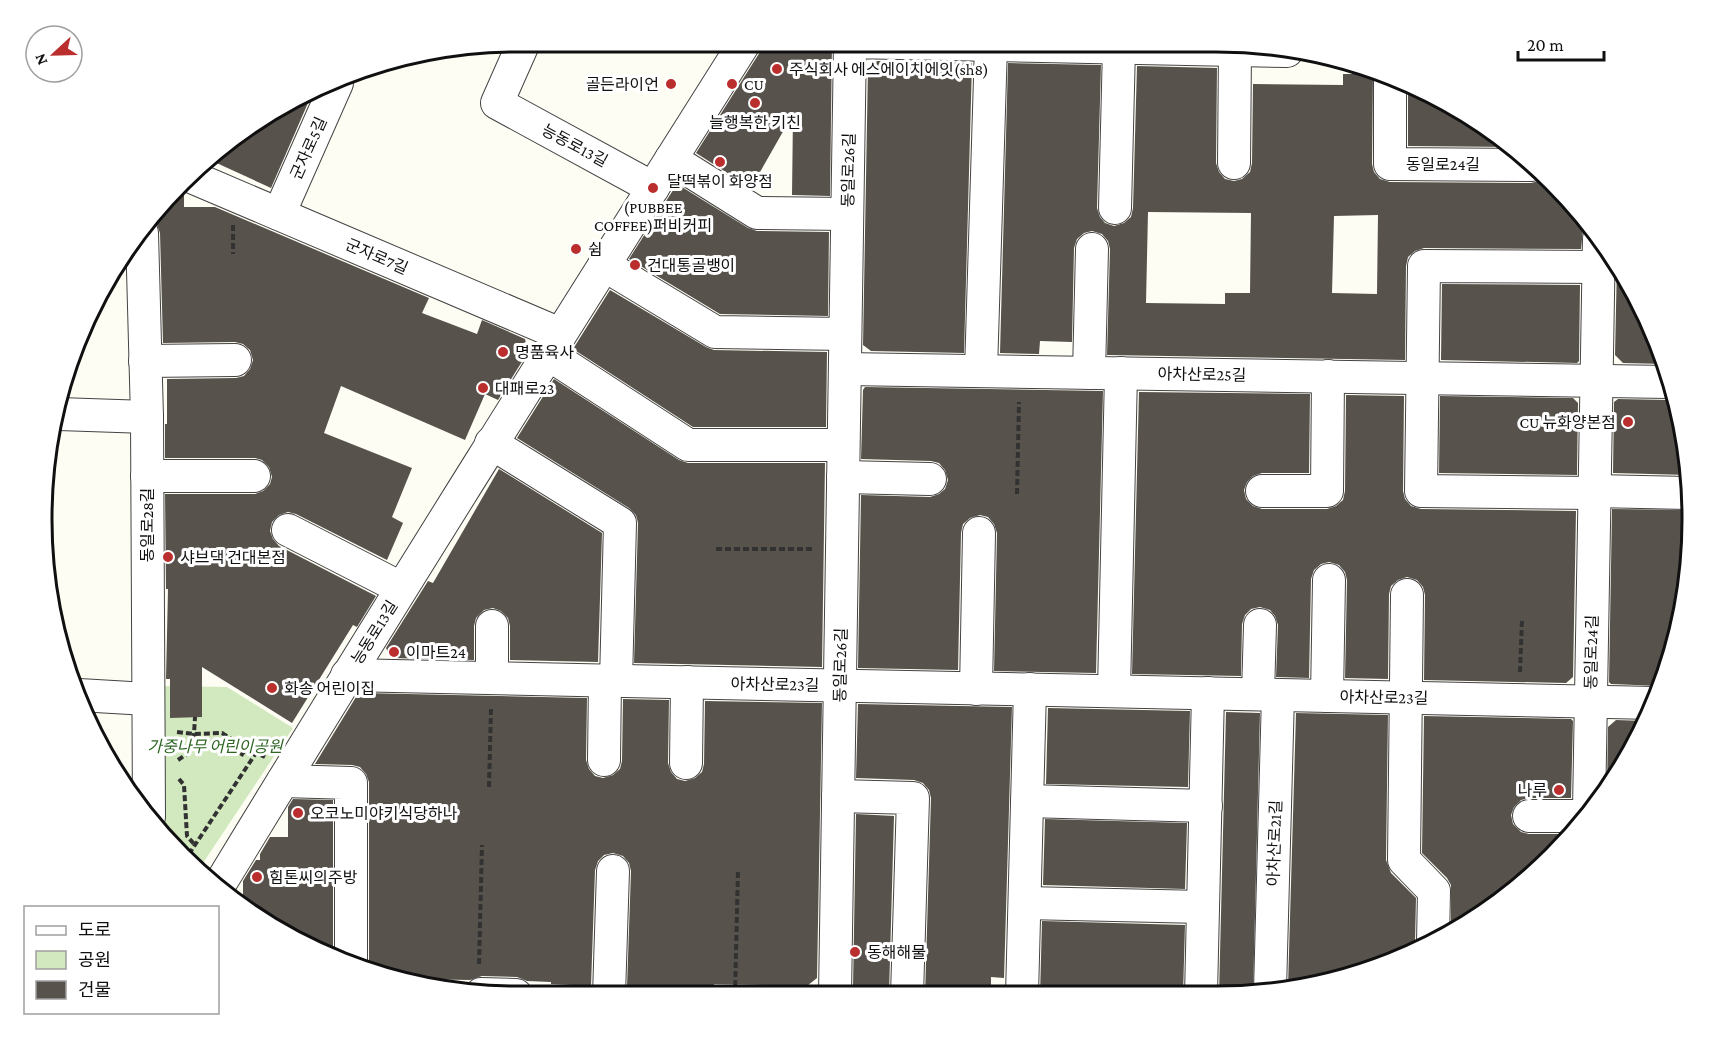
<svg xmlns="http://www.w3.org/2000/svg" width="1734" height="1038" viewBox="0 0 1734 1038" font-family="'Crimson Pro','Noto Sans KR',serif">
<style>
.green{fill:#d2e8be}
.building{fill:#58524d;fill-rule:evenodd}
.lines{fill:none;stroke-linecap:round;stroke-linejoin:round}
.minor-casing{stroke:#434343;stroke-width:34}
.path{stroke:#323232;stroke-width:4;stroke-dasharray:6 3;stroke-linecap:butt}
.minor{stroke:#fff;stroke-width:32}
.poi-dot{fill:#ba2e2e;stroke:#fff;stroke-width:2}
.labels{text-anchor:middle;stroke-width:6;stroke-linejoin:round;paint-order:stroke}
.poi-label{font-size:16px;fill:#101010;stroke:#fff;text-anchor:start}
.street-label{font-size:16px;fill:#101010;stroke:#fff}
.park-label{font-size:16px;font-style:italic;fill:#2d6523;stroke:#fff}
.rim{fill:none;stroke:#101010;stroke-width:3}
</style>
<rect width="100%" height="100%" fill="#fefdf3"/>
<polygon class="green" points="160,686 227,687 293,728 201,866 160,827"/>
<g class="building">
<polygon points="763,42 832,42 830,196 792,195 793,114 751,188 696,153 760,52"/>
<polygon points="877,61 972,63 964,353 871,351 863,345 868,68"/>
<path d="M1008 63 1101 65 1097 208 1100 217 1105 223 1114 226 1124 223 1131 217 1133 208 1137 66 1217 68 1216 163 1219 172 1225 179 1234 181 1242 179 1250 172 1252 163 1253 84 1343 85V74H1373L1372 164 1374 172 1380 179 1390 182 1531 183 1539 181 1545 176 1553 182 1588 225 1583 230 1581 249 1424 248 1415 251 1408 257 1406 266 1405 360 1107 355 1110 249 1108 241 1102 234 1092 231 1084 233 1077 239 1074 248 1072 342 1040 341 1039 354 1000 353ZM1148 212 1251 213 1250 293H1225V304L1146 303ZM1378 215 1377 294 1332 293 1334 216Z"/>
<polygon points="1408,87 1480,123 1510,147 1408,146"/>
<polygon points="311,96 271,188 210,160 229,140"/>
<polygon points="677,184 748,228 757,231 829,232 828,316 720,314 629,259"/>
<polygon points="182,191 184,192 184,207 215,207 429,298 422,313 477,334 482,320 525,339 528,352 498,400 485,394 465,440 341,386 324,433 412,468 392,517 403,523 387,560 296,514 288,512 279,515 272,522 270,531 273,539 279,546 376,596 357,627 353,625 292,723 202,667 202,717 170,718 170,679 166,679 168,589 166,589 165,494 255,494 263,491 270,484 272,477 269,467 262,460 255,458 165,458 165,424 167,424 167,379 236,378 244,376 250,369 253,360 250,350 243,344 235,342 163,343 160,233 155,219"/>
<polygon points="1617,263 1656,337 1664,364 1623,363 1615,355"/>
<polygon points="1442,284 1580,285 1579,361 1577,363 1441,360"/>
<polygon points="610,290 706,347 714,350 827,352 826,427 693,427 573,349"/>
<polygon points="554,379 679,460 688,463 825,463 822,667 634,663 638,523 636,515 629,508 517,438"/>
<polygon points="865,387 1103,391 1096,673 994,671 997,533 994,524 988,517 980,515 970,518 963,524 961,533 958,670 858,668 861,495 930,497 939,494 945,489 948,480 945,470 939,463 931,461 861,459 863,390"/>
<polygon points="1139,392 1310,394 1309,473 1262,473 1253,476 1247,482 1244,490 1246,499 1253,506 1262,509 1327,509 1336,506 1343,500 1345,491 1346,395 1404,396 1403,491 1405,499 1411,506 1421,509 1576,511 1573,677 1566,683 1424,680 1425,595 1423,587 1417,580 1407,577 1398,580 1391,586 1389,594 1388,679 1345,678 1347,580 1345,572 1339,565 1329,562 1321,564 1314,570 1311,579 1309,678 1276,677 1278,625 1275,616 1270,610 1260,607 1251,609 1245,615 1242,624 1241,676 1132,674"/>
<polygon points="1440,396 1573,398 1578,403 1577,475 1439,473"/>
<polygon points="1618,399 1669,400 1675,399 1683,426 1688,475 1613,473 1614,402"/>
<polygon points="499,469 602,533 598,662 510,660 510,626 508,618 501,611 493,608 484,610 476,618 474,626 474,660 391,658 386,648 428,581 433,583"/>
<polygon points="1612,509 1691,510 1692,519 1683,612 1660,686 1611,684 1609,682"/>
<polygon points="361,693 587,698 586,760 589,769 595,776 603,778 613,775 620,769 622,761 623,699 669,700 668,763 671,772 677,779 685,781 695,778 702,772 704,764 705,701 822,703 817,978 807,986 714,984 714,989 627,987 631,871 629,863 623,856 613,853 604,855 598,861 595,870 591,986 551,984 551,982 527,981 517,977 482,976 470,980 414,979 414,973 367,971 369,963 369,782 366,774 360,767 352,765 315,764 356,697"/>
<polygon points="858,704 1012,707 1004,978 991,977 991,995 925,995 931,798 929,790 923,783 914,780 856,778"/>
<polygon points="1048,708 1190,711 1188,787 1046,784"/>
<polygon points="1226,712 1260,713 1253,994 1247,995 1219,995"/>
<polygon points="1296,713 1388,715 1386,860 1391,873 1416,898 1415,942 1417,949 1368,971 1288,987"/>
<polygon points="1424,716 1571,719 1573,721 1571,798 1529,798 1521,800 1514,807 1511,815 1513,824 1521,832 1529,834 1568,834 1530,877 1451,933 1451,885 1447,878 1422,853"/>
<polygon points="1616,720 1645,721 1611,784 1607,789 1608,727"/>
<polygon points="293,799 333,800 333,955 254,915 243,906 243,881 256,860 260,860 260,854 270,837 288,837 288,807"/>
<polygon points="856,814 894,816 889,994 859,993 853,987"/>
<polygon points="1045,819 1187,823 1185,889 1043,885"/>
<polygon points="1042,921 1185,925 1183,995 1040,995"/>
</g>
<g class="lines">
<g class="minor-casing">
<g id="minor">
<polyline points="524,42 497,103 653,188"/>
<polyline points="1390,78 1390,164 1531,165"/>
<polyline points="671,159 757,213 847,214"/>
<polyline points="1234,163 1235,50"/>
<polyline points="194,178 560,334"/>
<polyline points="1115,208 1119,48"/>
<polyline points="279,214 337,83"/>
<polyline points="142,233 147,417 149,817"/>
<polyline points="604,265 715,332 845,334"/>
<polyline points="548,354 688,445 843,445"/>
<polyline points="145,361 235,360"/>
<polyline points="845,369 1669,382"/>
<polyline points="981,371 991,45"/>
<polyline points="1089,373 1092,249"/>
<polyline points="59,414 147,417"/>
<polyline points="491,443 620,523 616,681"/>
<polyline points="147,476 254,476"/>
<polyline points="843,477 930,479"/>
<polyline points="1262,491 1327,491 1328,376"/>
<polyline points="1594,491 1689,493"/>
<polyline points="1594,493 1421,491 1424,266 1598,267"/>
<polyline points="288,530 401,588"/>
<polyline points="1407,595 1404,860 1434,891 1433,942"/>
<polyline points="347,675 1655,703"/>
<polyline points="492,678 492,626"/>
<polyline points="976,689 979,533"/>
<polyline points="1114,691 1121,373"/>
<polyline points="1258,694 1260,625"/>
<polyline points="79,695 147,699"/>
<polyline points="1327,696 1329,580"/>
<polyline points="604,760 605,680"/>
<polyline points="686,763 687,682"/>
<polyline points="283,781 351,783 351,963"/>
<polyline points="838,796 913,798 907,995"/>
<polyline points="1027,801 1206,806"/>
<polyline points="1589,810 1599,239"/>
<polyline points="1529,816 1583,816"/>
<path d="M220 884C392 601 568 322 745 42"/>
<polyline points="1025,903 1203,907"/>
<polyline points="1270,990 1278,695"/>
<polyline points="481,994 516,995"/>
<polyline points="609,995 613,871"/>
<polyline points="835,995 850,42 1287,51"/>
<polyline points="1022,995 1030,689"/>
<polyline points="1201,995 1208,693"/>
</g>
</g>
<g class="path">
<polyline points="233,225 233,254"/>
<polyline points="1017,494 1019,402"/>
<polyline points="716,549 814,549"/>
<polyline points="1520,672 1522,620"/>
<polyline points="177,732 194,734 222,733 246,748 265,757"/>
<polyline points="241,756 246,748"/>
<polyline points="178,760 187,754 194,734 195,717"/>
<polyline points="179,779 184,785 187,836 195,845"/>
<polyline points="489,787 491,709"/>
<polyline points="189,854 256,753"/>
<polyline points="479,964 482,845"/>
<polyline points="735,995 738,870"/>
</g>
<use href="#minor" class="minor"/>
</g>
<g class="poi-dot">
<circle cx="777" cy="69" r="6"/>
<circle cx="671" cy="84" r="6"/>
<circle cx="732" cy="84" r="6"/>
<circle cx="755" cy="103" r="6"/>
<circle cx="720" cy="162" r="6"/>
<circle cx="653" cy="188" r="6"/>
<circle cx="576" cy="249" r="6"/>
<circle cx="635" cy="265" r="6"/>
<circle cx="503" cy="352" r="6"/>
<circle cx="483" cy="388" r="6"/>
<circle cx="1628" cy="422" r="6"/>
<circle cx="168" cy="557" r="6"/>
<circle cx="394" cy="652" r="6"/>
<circle cx="272" cy="688" r="6"/>
<circle cx="1559" cy="790" r="6"/>
<circle cx="298" cy="813" r="6"/>
<circle cx="257" cy="877" r="6"/>
<circle cx="855" cy="952" r="6"/>
</g>
<g class="labels">
<g class="poi-label">
<text x="789" y="75">주식회사 에스에이치에잇(sh8)</text>
<text x="659" y="90" text-anchor="end">골든라이언</text>
<text x="744" y="90">CU</text>
<text x="755" y="128" text-anchor="middle">늘행복한 키친</text>
<text x="720" y="187" text-anchor="middle">달떡볶이 화양점</text>
<text x="653" y="213" text-anchor="middle">(PUBBEE<tspan x="653" dy="18">COFFEE)퍼비커피</tspan></text>
<text x="588" y="255">쉼</text>
<text x="647" y="271">건대통골뱅이</text>
<text x="515" y="358">명품육사</text>
<text x="495" y="394">대패로23</text>
<text x="1616" y="428" text-anchor="end">CU 뉴화양본점</text>
<text x="180" y="563">샤브댁 건대본점</text>
<text x="406" y="658">이마트24</text>
<text x="284" y="694">화송 어린이집</text>
<text x="1547" y="796" text-anchor="end">나루</text>
<text x="310" y="819">오코노미야키식당하나</text>
<text x="269" y="883">힘톤씨의주방</text>
<text x="867" y="958">동해해물</text>
</g>
<g class="street-label">
<text transform="translate(575 145) rotate(28)" y="6">능동로13길</text>
<text transform="translate(308 148) rotate(-66)" y="6">군자로5길</text>
<text x="1443" y="170">동일로24길</text>
<text transform="translate(848 170) rotate(-89)" y="6">동일로26길</text>
<text transform="translate(377 256) rotate(23)" y="6">군자로7길</text>
<text transform="translate(1202 374) rotate(1)" y="6">아차산로25길</text>
<text transform="translate(147 525) rotate(-90)" y="6">동일로28길</text>
<text transform="translate(374 632) rotate(-58)" y="6">능동로13길</text>
<text transform="translate(1591 652) rotate(-89)" y="6">동일로24길</text>
<text transform="translate(840 665) rotate(-89)" y="6">동일로26길</text>
<text transform="translate(775 684) rotate(1)" y="6">아차산로23길</text>
<text transform="translate(1384 697) rotate(1)" y="6">아차산로23길</text>
<text transform="translate(1274 843) rotate(-88)" y="6">아차산로21길</text>
</g>
<g class="park-label">
<text x="215" y="752">가중나무 어린이공원</text>
</g>
</g>
<path d="M0 0H1734V1038H0ZM518 52H1216A466 466 0 0 1 1682 518V520A466 466 0 0 1 1216 986H518A466 466 0 0 1 52 520V518A466 466 0 0 1 518 52Z" fill="#fff" fill-rule="evenodd"/>
<path class="rim" d="M518 52H1216A466 466 0 0 1 1682 518V520A466 466 0 0 1 1216 986H518A466 466 0 0 1 52 520V518A466 466 0 0 1 518 52Z"/>
<rect x="24" y="906" width="195" height="108" fill="#ffffff" stroke="#9f9f9f" stroke-width="1.5"/>
<rect x="36" y="926" width="30" height="9" fill="#ffffff" stroke="#9f9f9f" stroke-width="1.5"/>
<text x="78" y="936" font-size="18" fill="#101010">도로</text>
<rect x="36" y="951" width="30" height="18" fill="#d2e8be" stroke="#9f9f9f" stroke-width="1.5"/>
<text x="78" y="966" font-size="18" fill="#101010">공원</text>
<rect x="36" y="981" width="30" height="18" fill="#58524d" stroke="#9f9f9f" stroke-width="1.5"/>
<text x="78" y="996" font-size="18" fill="#101010">건물</text>
<g transform="translate(54 54) rotate(248)"><circle r="28" fill="#ffffff" stroke="#9f9f9f" stroke-width="1.5"/>
<path d="M0-4.5L10 22L0 15L-10 22Z" fill="#ba2e2e"/>
<text y="-9" font-size="16" font-weight="bold" text-anchor="middle" fill="#101010">N</text>
</g>
<path d="M1518 51v9h86v-9" fill="none" stroke="#101010" stroke-width="3"/>
<text x="1527" y="51" font-size="18" fill="#101010" stroke="#ffffff" stroke-width="4.5" paint-order="stroke">20 m</text>
</svg>
